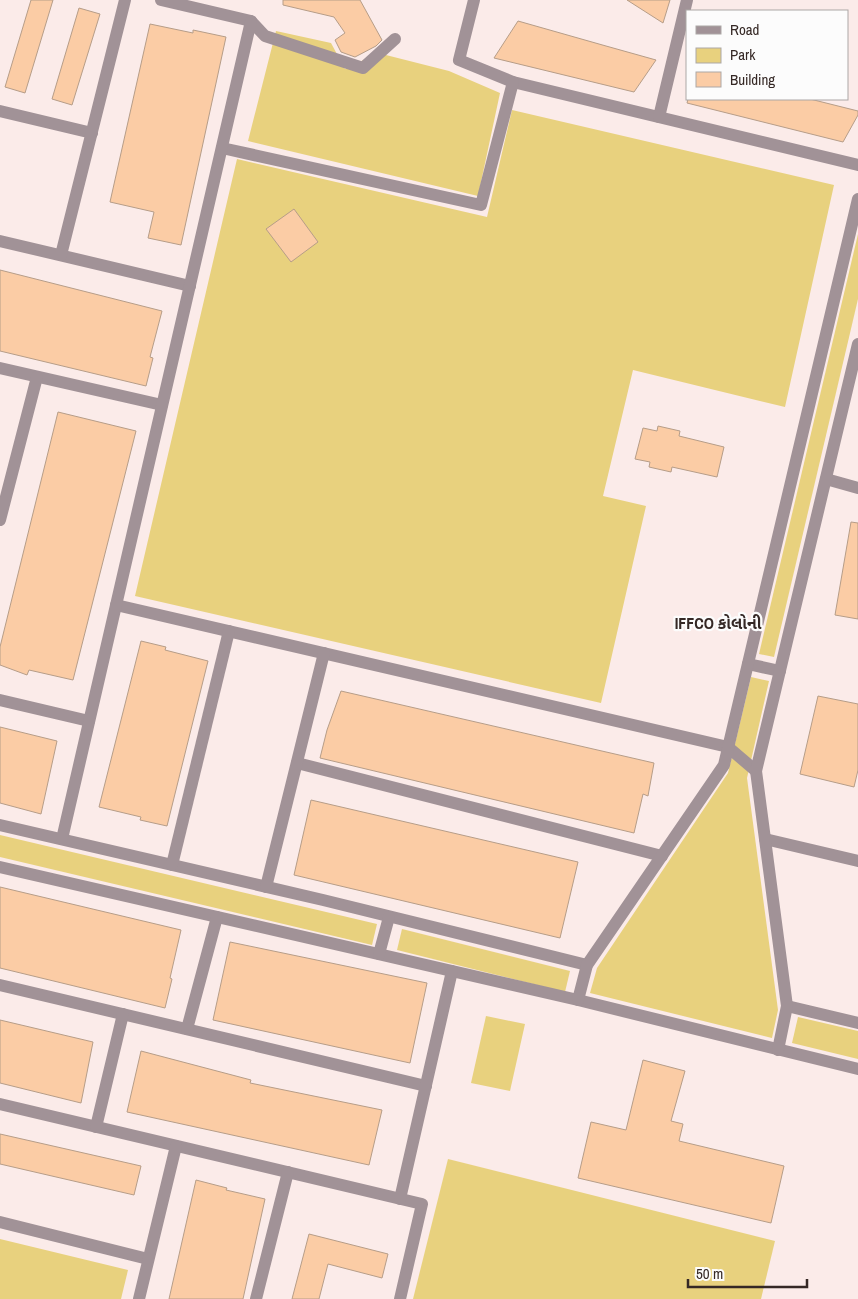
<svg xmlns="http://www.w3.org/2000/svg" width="858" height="1299" viewBox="0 0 858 1299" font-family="'Archivo Narrow','Noto Sans Gujarati',sans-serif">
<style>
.green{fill:#e8d17e}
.building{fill:#fbcca5;stroke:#b69d88}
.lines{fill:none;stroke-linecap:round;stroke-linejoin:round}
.street{stroke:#a19297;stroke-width:12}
.labels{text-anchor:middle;stroke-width:4.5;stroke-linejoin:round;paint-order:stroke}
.quarter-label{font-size:16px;font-weight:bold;fill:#352825;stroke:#fcfcfc}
</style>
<rect width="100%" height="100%" fill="#fbebe9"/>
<g class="green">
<polygon points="276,31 331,43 345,69 378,53 449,71 500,93 478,196 248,141"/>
<polygon points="512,110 834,185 785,407 633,370 603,496 646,506 601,703 135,596 237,159 487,217"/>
<polygon points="858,234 858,299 774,657 759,654"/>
<polygon points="751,677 769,681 747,778 778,1010 772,1038 590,993 597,968 728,773"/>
<polygon points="0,835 377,924 372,945 0,857"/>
<polygon points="402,929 570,971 565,992 397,950"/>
<polygon points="486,1016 525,1024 510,1091 471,1083"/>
<polygon points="798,1017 858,1031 858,1059 792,1043"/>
<polygon points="448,1159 775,1241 761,1299 413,1299"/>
<polygon points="0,1239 128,1270 121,1299 0,1299"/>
</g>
<g class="building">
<polygon points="31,0 53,0 25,93 5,87"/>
<polygon points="283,0 360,0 382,40 376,46 355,57 341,52 335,40 345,33 334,17 283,5"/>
<polygon points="627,0 670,0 663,23"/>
<polygon points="79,8 100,14 72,105 52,99"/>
<polygon points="518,21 606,46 656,60 634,92 494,58"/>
<polygon points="150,24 193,33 193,30 226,37 181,245 148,238 154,212 110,202"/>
<polygon points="688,99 810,99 858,111 858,115 843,142 687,103"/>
<polygon points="294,209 318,242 291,262 266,229"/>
<polygon points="0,270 162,311 150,357 153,358 146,386 0,351"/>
<polygon points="58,412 136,431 73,680 29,670 27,675 0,665 0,647"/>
<polygon points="658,426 680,431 679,436 724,447 717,477 672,467 671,472 649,467 650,462 635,459 643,428 657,431"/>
<polygon points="851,522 858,523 858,619 835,615"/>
<polygon points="141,641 166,647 165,650 208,661 167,826 140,820 141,817 99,807"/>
<polygon points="341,691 654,763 648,796 643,794 634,833 320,758 327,730"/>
<polygon points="818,696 858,704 858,770 854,787 800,774"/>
<polygon points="0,727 57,741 41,814 0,803"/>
<polygon points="311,800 578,862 560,938 294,875"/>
<polygon points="0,887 181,930 170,978 172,979 165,1008 0,968"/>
<polygon points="230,942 427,983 410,1063 213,1020"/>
<polygon points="0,1020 93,1042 81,1103 0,1083"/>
<polygon points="141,1051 251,1080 250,1083 382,1110 369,1165 127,1112"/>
<polygon points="643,1060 685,1071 671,1121 683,1124 679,1141 784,1166 771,1223 578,1178 591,1122 626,1130"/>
<polygon points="0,1134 141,1166 134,1195 0,1164"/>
<polygon points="196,1180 227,1188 226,1190 265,1199 243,1299 169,1299"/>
<polygon points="309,1234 388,1254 382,1278 328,1264 319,1299 292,1299"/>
</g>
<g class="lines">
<g class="street">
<polyline points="161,0 251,21 265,36 363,68 395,39"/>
<polyline points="474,0 459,60 513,82 858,165"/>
<polyline points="0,111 92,133"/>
<polyline points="659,117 687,0"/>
<polyline points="222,148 481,205 513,82"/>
<polyline points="0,241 190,286"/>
<polyline points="61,255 125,0"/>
<polyline points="0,368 162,405"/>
<polyline points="826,479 858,488"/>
<polyline points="0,520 37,377"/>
<polyline points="116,605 728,747 756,771"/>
<polyline points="748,664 780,671"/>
<polyline points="0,700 89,721"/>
<polyline points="297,763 662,856"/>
<polyline points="0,825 323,900 587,965"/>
<polyline points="62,839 251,21"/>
<polyline points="765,839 858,861"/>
<polyline points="172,865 229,631"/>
<polyline points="0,867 578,1000 858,1069"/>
<polyline points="266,887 324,653"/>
<polyline points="379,954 389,917"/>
<polyline points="0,985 426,1086"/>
<polyline points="578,1000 587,965 724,765 858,199"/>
<polyline points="787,1006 858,1023"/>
<polyline points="187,1029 217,917"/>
<polyline points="778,1050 787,1006 756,771 858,344"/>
<polyline points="0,1104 422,1204 400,1299"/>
<polyline points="96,1127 123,1014"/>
<polyline points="400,1199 452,971"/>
<polyline points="0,1222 148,1259"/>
<polyline points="139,1299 176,1146"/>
<polyline points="256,1299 288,1172"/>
</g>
</g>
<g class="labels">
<g class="quarter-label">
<text x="718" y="629">IFFCO કોલોની</text>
</g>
</g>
<rect x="686" y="10" width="162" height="90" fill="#fcfcfc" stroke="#aca7a6"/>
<rect x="696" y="26" width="25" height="8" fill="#a19297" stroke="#aca7a6"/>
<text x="730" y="35" font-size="15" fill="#352825">Road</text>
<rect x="696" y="48" width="25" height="15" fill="#e8d17e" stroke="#aca7a6"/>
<text x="730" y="60" font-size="15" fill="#352825">Park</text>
<rect x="696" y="72" width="25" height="15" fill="#fbcca5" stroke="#aca7a6"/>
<text x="730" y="85" font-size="15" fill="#352825">Building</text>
<path d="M688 1279v8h119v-8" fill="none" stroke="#352825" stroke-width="2.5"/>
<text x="696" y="1279" font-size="15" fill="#352825" stroke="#fcfcfc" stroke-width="4" paint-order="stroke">50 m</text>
</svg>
